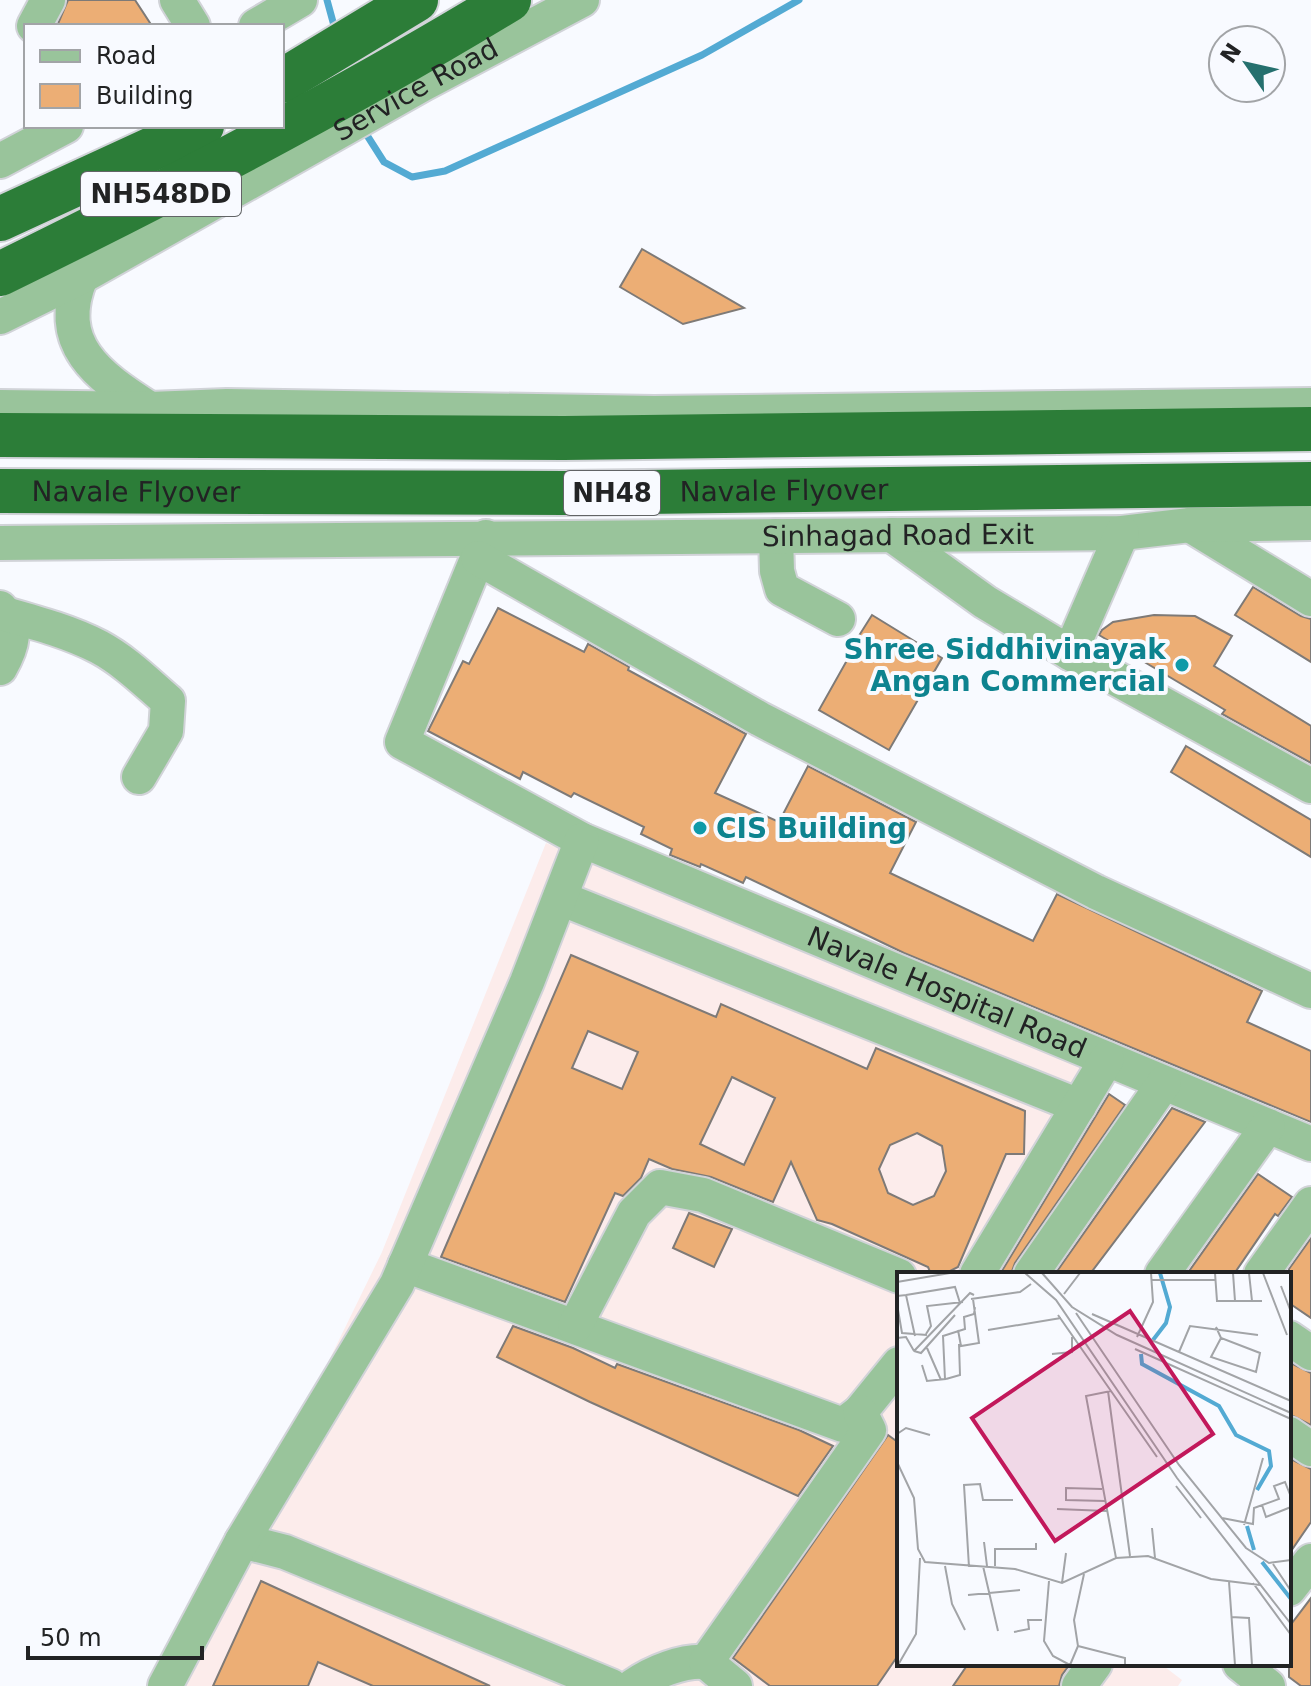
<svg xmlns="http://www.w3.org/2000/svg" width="1311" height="1686" viewBox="0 0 1311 1686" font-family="'DejaVu Sans',sans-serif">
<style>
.education{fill:#fceceb}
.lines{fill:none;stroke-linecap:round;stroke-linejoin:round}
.stream{stroke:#53aad3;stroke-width:7}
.building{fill:#ecae75;stroke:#7e7a77;stroke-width:2;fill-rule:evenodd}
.minor-casing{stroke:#d1d3d8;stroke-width:38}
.highway-casing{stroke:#d1d3d8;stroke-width:48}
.minor{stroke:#99c49b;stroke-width:34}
.highway{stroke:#2c7d38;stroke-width:44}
.culture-dot{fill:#0f9aa8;stroke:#f8faff;stroke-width:3}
.labels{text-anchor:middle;stroke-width:8;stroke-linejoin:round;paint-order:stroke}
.shield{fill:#f8faff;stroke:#626466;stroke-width:2}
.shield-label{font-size:26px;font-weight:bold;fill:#222324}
.street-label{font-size:28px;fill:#222324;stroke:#f8faff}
.culture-label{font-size:28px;font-weight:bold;fill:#0d838f;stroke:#f8faff;text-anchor:end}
.inset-river{fill:none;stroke:#53aad3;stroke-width:4}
.inset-road{fill:none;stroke:#a2a4a7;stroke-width:2}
.view{fill:#c2185b;fill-opacity:0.15;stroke:#c2185b;stroke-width:4}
.inset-edge{fill:none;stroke:#222324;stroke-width:4}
</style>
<rect width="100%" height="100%" fill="#f8faff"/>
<polygon class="education" points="546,843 1111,1076 976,1274 899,1274 899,1395 896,1401 899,1403 899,1664 1161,1664 1182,1680 1178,1686 170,1686 382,1252"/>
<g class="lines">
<g class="stream">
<polyline points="327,0 336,33"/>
<polyline points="363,129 384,162 412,177 445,171 702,55 799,0"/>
</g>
</g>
<g class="building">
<polygon points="68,0 135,0 152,26 57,26"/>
<polygon points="642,249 744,308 683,324 620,287"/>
<polygon points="1253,587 1301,616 1311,619 1311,662 1235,615"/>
<polygon points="498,608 584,652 588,644 629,667 628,670 746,734 715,793 779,822 808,766 916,822 890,873 1033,941 1057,894 1262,991 1247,1022 1311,1051 1311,1122 904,953 746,877 743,883 701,864 700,867 670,855 672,849 641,834 644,827 574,793 571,797 523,772 520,779 428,731 463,661 469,664"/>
<polygon points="872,615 942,658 889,750 819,710 850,655 848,653"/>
<polygon points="1154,615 1195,616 1232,636 1214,666 1311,726 1311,763 1222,714 1225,710 1099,635 1102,630 1113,622"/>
<polygon points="1186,746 1311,820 1311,857 1171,772"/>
<path d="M571 955 716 1017 721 1004 867 1069 876 1048 1025 1111 1024 1154H1006L958 1267 944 1274H931L928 1267 832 1224 817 1220 791 1162 773 1202 711 1177 672 1169 649 1159 641 1178 623 1196 615 1193 565 1302 441 1257ZM588 1031 638 1052 622 1089 572 1068ZM732 1077 775 1098 744 1165 700 1144ZM917 1133 942 1146 946 1171 934 1196 913 1205 888 1193 879 1169 890 1145Z"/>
<polygon points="1109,1094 1125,1105 1015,1263 1011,1274 1000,1274"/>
<polygon points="1172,1108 1205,1122 1090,1274 1055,1274"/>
<polygon points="1258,1174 1292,1197 1278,1216 1275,1214 1234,1274 1187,1274"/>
<polygon points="689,1213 732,1229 714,1267 673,1248"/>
<polygon points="1311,1238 1311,1318 1289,1303 1289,1269"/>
<polygon points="513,1326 573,1348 615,1368 617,1364 799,1430 833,1446 798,1496 590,1402 497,1357"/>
<polygon points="1289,1362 1311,1373 1311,1425 1289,1414"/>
<polygon points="888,1435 899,1443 899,1654 877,1686 770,1686 733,1658"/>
<polygon points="1289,1458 1311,1469 1311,1522 1289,1554"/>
<polygon points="261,1581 490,1686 373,1686 318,1662 308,1686 213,1686"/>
<polygon points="1311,1598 1311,1686 1301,1686 1289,1677 1289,1627"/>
<polygon points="968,1664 1070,1664 1062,1675 1059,1686 953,1686"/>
</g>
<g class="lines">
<g class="minor-casing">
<g id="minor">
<polyline points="177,0 193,26"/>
<polyline points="34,26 48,0"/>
<polyline points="256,26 300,0"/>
<polyline points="0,161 66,126"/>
<path d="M81 277C53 344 98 376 150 409"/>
<path id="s1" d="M0 317 81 277 423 84 582 0"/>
<polyline points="0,407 150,409 227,406 654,413 1311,405"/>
<polyline points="1190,525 1311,599"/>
<polyline points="892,535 985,602 1070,653 1311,786"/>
<polyline points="776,536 777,571 782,589 838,619"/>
<path id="s2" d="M486 537 402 742 582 840 1311 1144"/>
<path id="s3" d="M0 543 1122 533 1190 525 1311 523"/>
<polyline points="478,558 760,719 1096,892 1311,991"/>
<path d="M0 608C19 628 12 647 0 668"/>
<path d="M5 614C37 623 70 632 99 647 125 661 146 682 168 701L166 731 139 777"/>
<polyline points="1070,653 1122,533"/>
<polyline points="560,898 1079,1106"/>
<polyline points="405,1265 843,1425 860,1412 899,1364"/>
<polyline points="977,1274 1107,1059"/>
<polyline points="1031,1274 1164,1083"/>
<polyline points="1162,1274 1268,1126"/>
<polyline points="1261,1274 1311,1204"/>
<polyline points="575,1326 634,1213 660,1187 703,1195 899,1276"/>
<polyline points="1289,1338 1311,1353"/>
<polyline points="1289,1434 1311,1449"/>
<polyline points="242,1541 285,1552 611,1686"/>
<polyline points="1289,1589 1311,1561"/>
<polyline points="1240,1664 1268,1686"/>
<polyline points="165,1686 242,1541 397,1284 527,982 582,840"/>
<path d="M633 1686C653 1672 683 1660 706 1662"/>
<polyline points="735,1686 706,1662 869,1430 860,1412"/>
<polyline points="1079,1686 1095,1664"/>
</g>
</g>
<g class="highway-casing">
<g id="highway">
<polyline points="282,81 416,0"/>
<polyline points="0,219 202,126"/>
<path d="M0 274C174 189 343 101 509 0"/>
<polyline points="0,435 564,438 1311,429"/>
<path id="s4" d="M0 491 564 493 1311 484"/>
</g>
</g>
<use href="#minor" class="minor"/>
<use href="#highway" class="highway"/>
</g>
<g class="culture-dot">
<circle cx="1182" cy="665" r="8"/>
<circle cx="700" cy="828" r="8"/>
</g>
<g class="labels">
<g class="shield">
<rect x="81" y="172" width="160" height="44" rx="6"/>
<rect x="564" y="471" width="96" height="44" rx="6"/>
</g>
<g class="shield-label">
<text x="161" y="203">NH548DD</text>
<text x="612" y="502">NH48</text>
</g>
<g class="street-label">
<text dy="10" stroke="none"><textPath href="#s1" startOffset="474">Service Road</textPath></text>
<text dy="10" stroke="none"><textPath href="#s4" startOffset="784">Navale Flyover</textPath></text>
<text dy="10" stroke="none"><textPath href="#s4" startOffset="136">Navale Flyover</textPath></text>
<text dy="10" stroke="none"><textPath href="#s3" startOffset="898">Sinhagad Road Exit</textPath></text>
<text dy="10" stroke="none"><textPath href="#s2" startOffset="822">Navale Hospital Road</textPath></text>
</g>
<g class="culture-label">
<text x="1166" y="659">Shree Siddhivinayak<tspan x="1166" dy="32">Angan Commercial</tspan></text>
<text x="716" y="838" text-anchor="start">CIS Building</text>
</g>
</g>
<g transform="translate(897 1272)">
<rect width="394" height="394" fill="#f8faff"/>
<path class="inset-river" d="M256 68 269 51 273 35 263 1M244 82 245 92 322 134 339 163 372 179 374 194 360 218M350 254 357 278M365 290 394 327"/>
<path class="inset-road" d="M128 1 159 28 280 206 394 352M145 1 175 35 220 63 394 141M318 1 320 29H365M336 1 338 29M352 1 355 29M366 1 390 63M255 8H318M0 10 53 1M384 14 394 40M167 22 183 1M9 23 58 15 63 31M0 24 9 23 18 64M74 27 123 20 134 12M0 32 5 61 30 63M179 41 282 193 349 276 372 291 394 288M195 42 394 129M161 43 260 185M319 55 324 66 363 81 359 100 314 85 324 66M61 58 64 74 82 71 76 27M91 58 164 46M29 62 34 54 30 34 66 30M240 65 256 30 254 1M0 66 9 65 17 79M30 76 44 108M238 77 394 147M17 79 73 21 77 23M17 79 24 81 58 43M282 80 293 54 361 63M155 82 175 80V65M25 93 30 109 48 107 46 64 68 57 67 45 77 42 78 35M49 107 63 103 62 72M211 119 233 284M214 119 189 124 219 286M0 162 9 156 33 163M0 190 17 226 21 277 28 290 118 297 165 311 219 286 251 284 314 307 363 313M279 214 304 246M205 217 169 216V228L208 229M365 233 369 245 394 235M160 237 210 239M325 246 356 252 357 236 382 227 377 214 388 210 394 225M347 253 366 186M255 256 258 286M87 270 90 294M376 292 394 319M48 294 55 332 68 358M86 294 101 359M98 294V277H139V271M72 295 67 213 83 212 86 228H116M152 309 147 369 156 384 173 393 181 374 177 348 187 302M332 310 338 393M165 311 169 281M356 311 394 363M71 323 123 318M334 345 352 346 355 393M117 360 132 357 131 348H145M181 374 228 386V393M1 393 19 362 23 286"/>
<path class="view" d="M233 39 316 162 158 269 75 146Z"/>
<rect width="394" height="394" class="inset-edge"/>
</g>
<rect x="24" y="24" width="260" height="104" fill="#f8faff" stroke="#a2a4a7" stroke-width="2"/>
<rect x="40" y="50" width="40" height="12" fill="#99c49b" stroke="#a2a4a7" stroke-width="2"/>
<text x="96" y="64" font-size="24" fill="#222324">Road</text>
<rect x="40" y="84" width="40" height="24" fill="#ecae75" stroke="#a2a4a7" stroke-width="2"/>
<text x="96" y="104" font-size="24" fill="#222324">Building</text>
<g transform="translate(1247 64) rotate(304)"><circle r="38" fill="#f8faff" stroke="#a2a4a7" stroke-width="2"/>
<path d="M0-6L14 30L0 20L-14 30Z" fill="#25706e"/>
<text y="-12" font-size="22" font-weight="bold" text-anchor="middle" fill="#222324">N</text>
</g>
<path d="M28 1646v12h174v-12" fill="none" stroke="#222324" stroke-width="4"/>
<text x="40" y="1646" font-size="24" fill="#222324" stroke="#f8faff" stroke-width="6" paint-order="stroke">50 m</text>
</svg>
